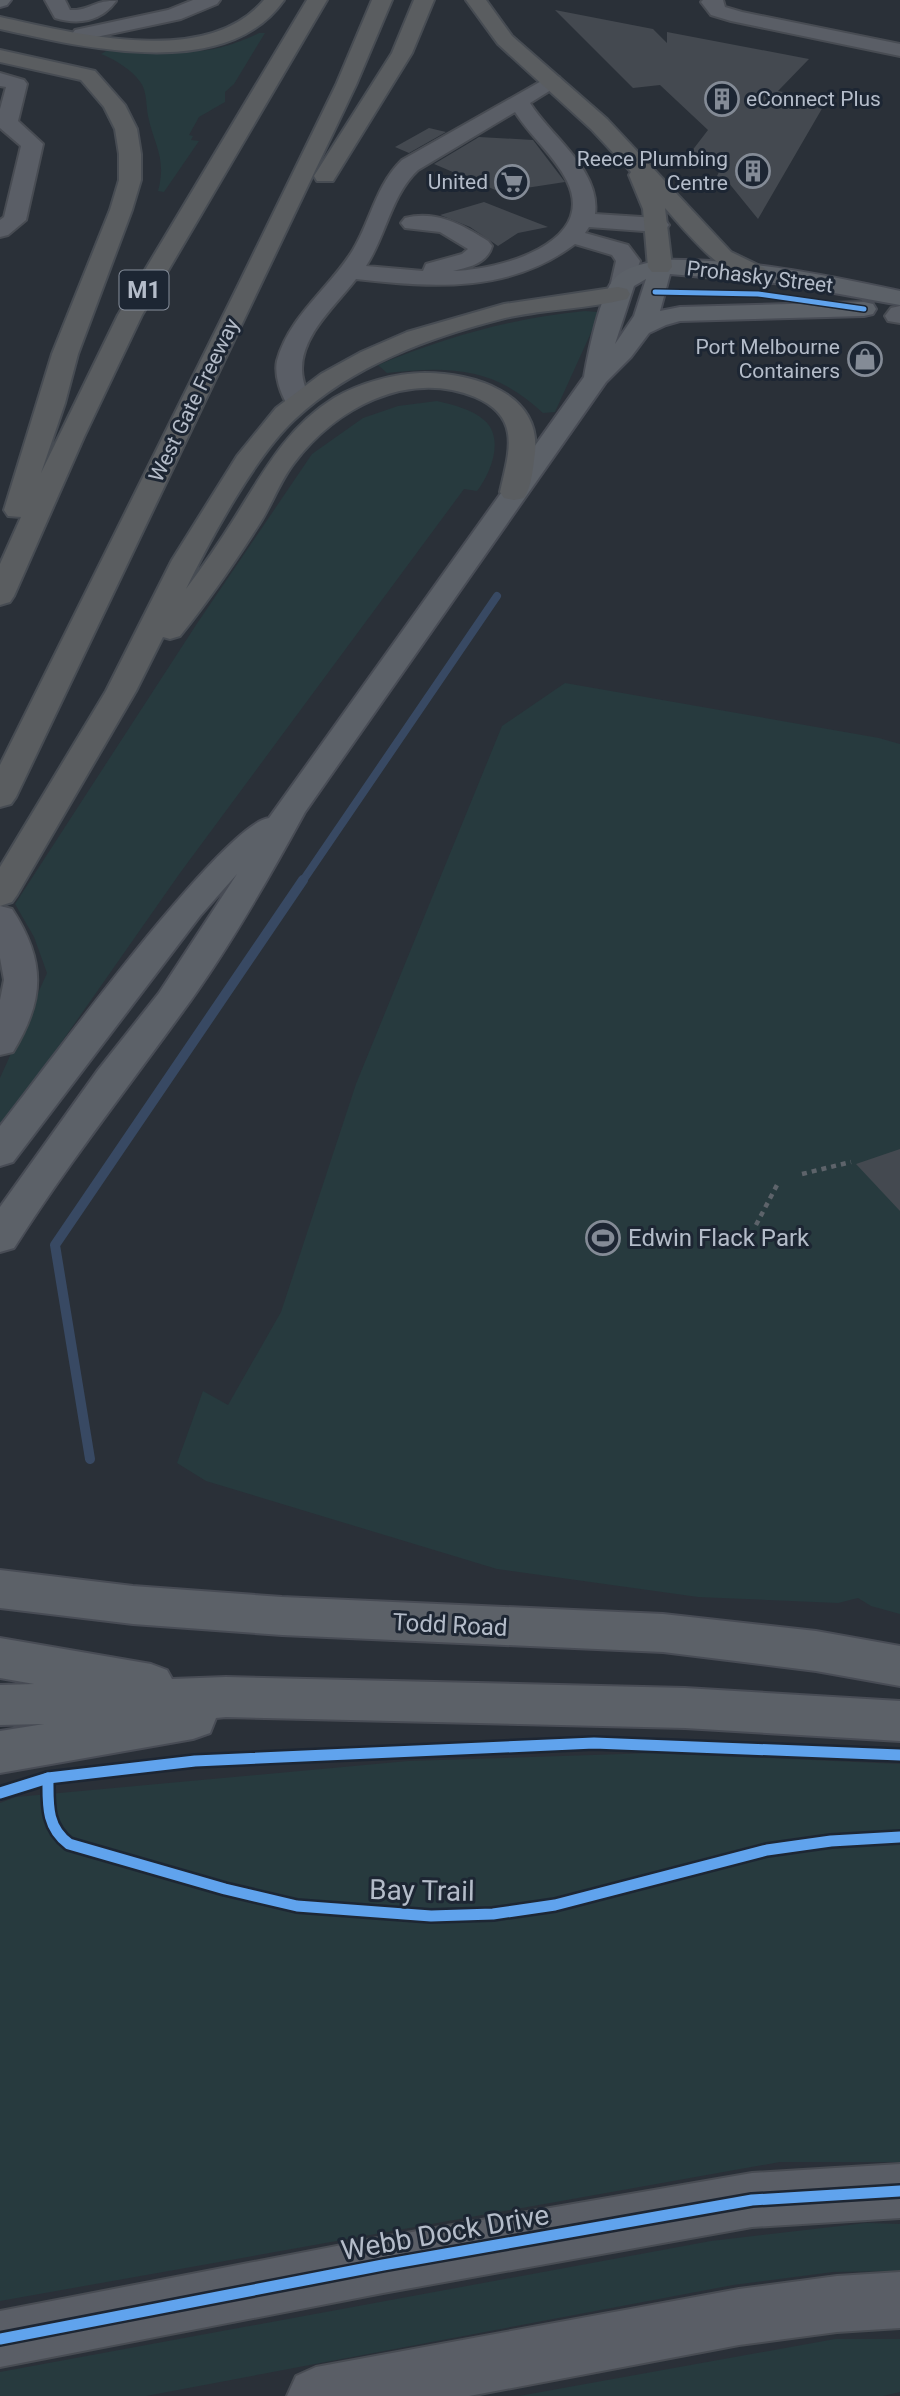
<svg xmlns="http://www.w3.org/2000/svg" width="900" height="2396" viewBox="0 0 900 2396" font-family="Roboto,sans-serif">
<style>
.green{fill:#273a3e}
.lines{fill:none;stroke-linecap:round;stroke-linejoin:round}
.stream-far1{stroke:#384963;stroke-width:8}
.stream{stroke:#384963;stroke-width:10}
.building{fill:#444950}
.minor-casing{stroke:#484c53;stroke-width:4}
.major-casing{stroke:#484c55;stroke-width:4}
.highway-casing{stroke:#474c53;stroke-width:4}
.path{stroke:#5d636a;stroke-width:4.5;stroke-dasharray:5 5;stroke-linecap:butt}
.minor{fill:#5a5e66;fill-rule:evenodd}
.major{fill:#5c6168;fill-rule:evenodd}
.highway{fill:#5a5d60;fill-rule:evenodd}
.cycleway-far1-casing{stroke:#1d2633;stroke-width:8}
.cycleway-casing{stroke:#1d2633;stroke-width:16}
.cycleway-far1{stroke:#60a3ed;stroke-width:5}
.cycleway{stroke:#60a3ed;stroke-width:11}
.labels{text-anchor:middle;stroke-width:6;stroke-linejoin:round;paint-order:stroke}
.far-poi-label{font-size:21px;fill:#b4bcc9;stroke:#1d2633;text-anchor:end}
.far-street-label{font-size:21px;fill:#b4bcc9;stroke:#1d2633}
.shield{fill:#1d2633;stroke:#878f9c;stroke-width:2}
.shield-label{font-size:23px;font-weight:bold;fill:#b4bcc9}
.poi-label{font-size:24px;fill:#b4bcc9;stroke:#1d2633;text-anchor:start}
.street-label{font-size:24px;fill:#b4bcc9;stroke:#1d2633}
.near-street-label{font-size:28px;fill:#b4bcc9;stroke:#1d2633}
</style>
<rect width="100%" height="100%" fill="#2a3038"/>
<g class="green">
<path d="M259 33H265L234 84 225 92V102L199 117 189 135 193 136 191 140 199 141 164 192 158 191C167 158 154 145 148 116 146 105 147 92 141 83 133 71 115 59 101 54L108 50 188 49C203 56 244 41 259 33Z"/>
<path d="M585 311 597 312 599 315 555 412 543 413C494 367 451 366 387 373L378 365C446 337 513 318 585 311Z"/>
<path d="M437 401C453 405 472 409 484 420 505 438 491 473 477 491L464 489 180 873 0 1130V1078L47 973 34 937 15 904 196 625 312 454 363 418 398 406Z"/>
<polygon points="565,683 879,738 900,744 900,1614 871,1606 858,1598 838,1603 698,1597 497,1569 206,1481 177,1463 203,1391 228,1405 281,1312 356,1084 502,726"/>
<polygon points="654,1753 900,1764 900,2162 780,2162 0,2301 0,1803 16,1797 408,1761"/>
<polygon points="866,2223 900,2224 900,2271 833,2272 733,2285 146,2396 0,2396 0,2372 711,2241"/>
<polygon points="835,2339 900,2339 900,2392 883,2396 519,2396"/>
</g>
<g class="lines">
<polyline class="stream-far1" points="302,882 497,596"/>
<polyline class="stream" points="90,1459 55,1245 303,880"/>
</g>
<g class="building">
<polygon points="555,10 653,29 667,43 667,32 809,59 778,91 827,100 758,219 728,182 715,180 728,154 688,156 708,130 660,85 633,88"/>
<polygon points="429,128 446,132 409,153 395,147"/>
<polygon points="479,137 533,140 565,182 500,192 434,164"/>
<polygon points="484,202 548,227 518,233 498,246 470,227 440,215"/>
<polygon points="900,1149 900,1211 856,1164"/>
</g>
<g class="lines">
<g class="minor-casing">
<g id="minor">
<path d="M45 0H65L70 10C90 11 93 0 116 1 101 22 78 25 55 18Z"/>
<polygon points="193,0 220,0 217,4 181,19 82,40 75,38 72,34 75,30 168,10"/>
<polygon points="703,0 723,0 725,7 742,12 900,44 900,56 731,21 711,15 701,2"/>
<polygon points="0,73 24,80 27,84 18,121 43,144 26,220 8,235 0,237 0,220 4,217 21,146 0,128 0,109 6,87 0,86"/>
<path d="M552 75 559 77 562 81 559 85 530 103C551 137 601 170 595 214L657 218 665 220 669 225 665 230 657 232 589 227 585 233 628 245 640 261 631 288 623 290 615 288 611 283 616 261 612 255 575 244C510 293 433 288 356 279 337 304 301 335 302 370 302 381 307 392 311 402L307 407 298 410 289 407C281 396 274 375 277 361 289 316 330 288 353 250 371 220 376 185 402 160ZM515 112C530 136 554 155 567 181 598 244 498 270 453 271 469 267 487 264 492 246L488 241C462 225 437 210 405 218L401 223 405 228 440 232 468 249 462 254 426 264 423 271 366 266C386 236 391 195 418 170Z"/>
<polygon points="900,306 900,323 888,321 885,316 891,308"/>
<path d="M0 906 12 909C46 961 45 999 13 1052L0 1055V1000L4 980 0 958Z"/>
<polygon points="900,2164 900,2218 752,2227 383,2293 0,2367 0,2311 383,2237 752,2173"/>
<polygon points="900,2272 900,2328 837,2332 739,2345 469,2396 287,2396 296,2376 316,2367 739,2289 837,2276"/>
</g>
</g>
<g class="major-casing">
<g id="major">
<polygon points="0,0 11,0 7,5 0,7"/>
<path d="M660 260C740 258 822 274 900 291V305L785 284 670 274 660 311 680 307 864 302 873 304 876 309 873 314 864 316 680 321 666 325 649 333 631 357 606 382 305 812C269 878 228 950 183 1011 126 1090 66 1166 14 1248L0 1252V1207L98 1070 159 993 237 874 200 916 13 1162 0 1166V1126C39 1077 223 823 269 818L584 377C588 354 600 293 615 278 626 266 645 264 660 260ZM646 279 634 316 615 344 634 286Z"/>
<polygon points="0,1570 133,1586 282,1597 663,1614 816,1631 900,1646 900,1686 816,1671 663,1652 282,1635 133,1624 0,1608"/>
<polygon points="0,1638 151,1664 167,1670 172,1679 226,1677 685,1688 900,1701 900,1741 685,1728 226,1717 216,1718 210,1733 193,1739 0,1773 0,1731 44,1724 0,1725 0,1685 34,1684 0,1678"/>
</g>
</g>
<g class="highway-casing">
<g id="highway">
<path d="M264 0H284C226 83 82 47 0 29V17C75 33 206 69 264 0Z"/>
<polygon points="307,0 327,0 142,315 84,437 14,596 10,602 0,605 0,564 21,517 8,516 4,510 52,354 110,210 119,180 119,154 115,129 104,107 81,80 0,62 0,50 95,71 125,105 137,129 141,154 141,180 132,210 78,354 65,403 41,473 118,315"/>
<polygon points="372,0 392,0 356,85 16,797 11,804 0,807 0,765 234,294 336,85"/>
<polygon points="414,0 434,0 412,53 333,181 317,181 314,176 392,53"/>
<path d="M466 0H486L512 36 607 119 731 252 764 268 768 273 764 278C728 287 687 232 665 208L672 267 668 272H652L648 267 643 209 629 175 631 172 591 129 498 44Z"/>
<path d="M618 287 627 289 630 294 627 299C587 309 545 309 505 318 430 337 353 365 295 419 255 456 210 540 186 589 203 566 219 543 234 519 263 473 286 428 334 398 360 383 395 373 425 373 473 373 541 393 535 452 533 466 532 486 524 498L514 500 504 498 500 492C509 452 522 417 475 397 407 369 335 409 294 463 280 481 272 504 260 523 235 562 209 600 180 636L170 639 163 637 136 691 17 895 12 902 0 906V867L106 691 172 560 237 456 276 408 321 374 361 352 407 332 504 304Z"/>
</g>
</g>
<g class="path">
<polyline points="802,1174 851,1162"/>
<polyline points="756,1225 777,1185"/>
</g>
<use href="#minor" class="minor"/>
<use href="#major" class="major"/>
<use href="#highway" class="highway"/>
<g class="cycleway-far1-casing">
<polyline id="cycleway-far1" points="655,292 758,294 864,309"/>
</g>
<g class="cycleway-casing">
<g id="cycleway">
<path d="M48 1778C48 1804 46 1827 69 1844L225 1889 297 1906 431 1916 493 1914 555 1905 767 1850 831 1841 900 1837"/>
<polyline points="0,1793 48,1778 195,1761 594,1743 900,1755"/>
<polyline points="0,2339 383,2265 752,2200 900,2191"/>
</g>
</g>
<use href="#cycleway-far1" class="cycleway-far1"/>
<use href="#cycleway" class="cycleway"/>
</g>
<defs>
<g id="building-ring" transform="scale(1.75)"><circle r="9.5" fill="#1d2633" stroke="#848b96" stroke-width="1.5"/><path d="M-4-6H4V6H1V3H-1V6H-4ZM-2.5-4.3h1.7v1.8h-1.7ZM.8-4.3h1.7v1.8H.8ZM-2.5-1h1.7V.8h-1.7ZM.8-1h1.7V.8H.8Z" fill="#848b96"/></g>
<g id="supermarket-ring" transform="scale(1.75)"><circle r="9.5" fill="#1d2633" stroke="#848b96" stroke-width="1.5"/><path d="M-6-5.5h2.5l.6 2H6L4.5 2H-2.5L-4.4-4H-6ZM-1.5 3.2a1.3 1.3 0 1 0 .1 0ZM3 3.2a1.3 1.3 0 1 0 .1 0Z" fill="#848b96"/></g>
<g id="shop-ring" transform="scale(1.75)"><circle r="9.5" fill="#1d2633" stroke="#848b96" stroke-width="1.5"/><path d="M-5-2.5h2.3a2.7 3.5 0 0 1 5.4 0H5L5.5 6h-11ZM-1.5-2.5h3a1.5 2.3 0 0 0-3 0Z" fill="#848b96"/></g>
<g id="stadium-ring" transform="scale(1.75)"><circle r="9.5" fill="#1d2633" stroke="#848b96" stroke-width="1.5"/><path d="M0-5a6.5 5 0 1 0 0 10a6.5 5 0 1 0 0-10ZM-3.5-1.8h7v3.6h-7Z" fill="#848b96"/></g>
</defs>
<g fill-rule="evenodd">
<use href="#building-ring" x="722" y="99"/>
<use href="#building-ring" x="753" y="171"/>
<use href="#supermarket-ring" x="512" y="182"/>
<use href="#shop-ring" x="865" y="359"/>
<use href="#stadium-ring" x="603" y="1238"/>
</g>
<g class="labels">
<g class="far-poi-label">
<text x="746" y="106" text-anchor="start">eConnect Plus</text>
<text x="728" y="166">Reece Plumbing<tspan x="728" dy="24">Centre</tspan></text>
<text x="488" y="189">United</text>
<text x="840" y="354">Port Melbourne<tspan x="840" dy="24">Containers</tspan></text>
</g>
<g class="far-street-label">
<text transform="translate(760 277) rotate(7)" y="7">Prohasky Street</text>
<text transform="translate(194 400) rotate(-64)" y="7">West Gate Freeway</text>
</g>
<rect class="shield" x="119.5" y="270.5" width="49" height="39" rx="5"/>
<g class="shield-label">
<text x="144" y="298">M1</text>
</g>
<g class="poi-label">
<text x="628" y="1246">Edwin Flack Park</text>
</g>
<g class="street-label">
<text transform="translate(450 1625) rotate(3)" y="8">Todd Road</text>
</g>
<g class="near-street-label">
<text transform="translate(422 1890) rotate(1)" y="10">Bay Trail</text>
<text transform="translate(445 2232) rotate(-10)" y="10">Webb Dock Drive</text>
</g>
</g>
</svg>
